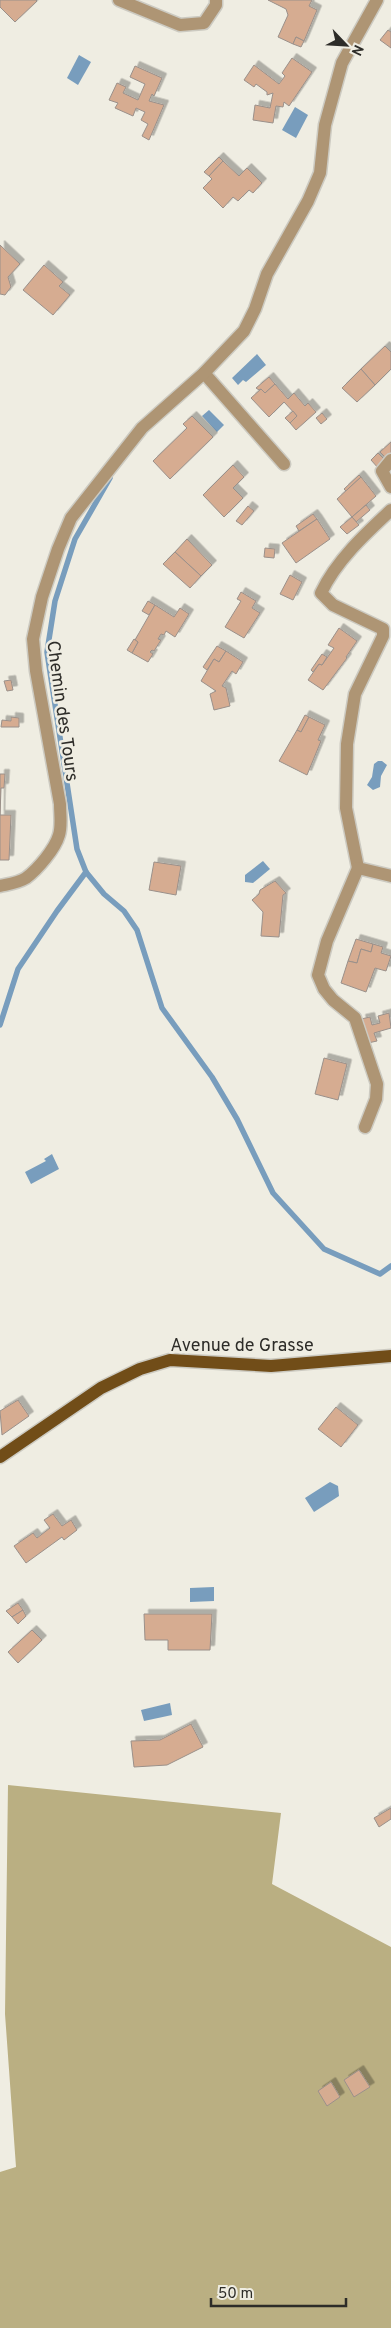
<svg xmlns="http://www.w3.org/2000/svg" width="391" height="2328" viewBox="0 0 391 2328" font-family="Overpass,sans-serif">
<style>
.forest{fill:#baaf82}
.water{fill:#789dbd}
.lines{fill:none;stroke-linecap:round;stroke-linejoin:round}
.stream{stroke:#789dbd;stroke-width:5.5}
.building{fill:#d6ac91;stroke:#9a908a;filter:url(#shadow)}
.minor-casing{stroke:#cccac1;stroke-width:15}
.primary-casing{stroke:#cccac1;stroke-width:15}
.minor{stroke:#ae9574;stroke-width:12}
.primary{stroke:#714d18;stroke-width:12}
.labels{text-anchor:middle;stroke-width:5;stroke-linejoin:round;paint-order:stroke}
.street-label{font-size:18px;fill:#2d2c28;stroke:#efede2}
</style>
<defs>
<filter id="shadow"><feDropShadow dx="4.5" dy="-4.5" stdDeviation="0" flood-color="#0004"/></filter>
</defs>
<rect width="100%" height="100%" fill="#efede2"/>
<polygon class="forest" points="8,1785 281,1813 272,1884 391,1947 391,2328 0,2328 0,2172 16,2167 5,2014"/>
<g class="water">
<polygon points="79,55 91,62 78,85 67,78"/>
<polygon points="295,107 308,115 296,138 282,130"/>
<polygon points="257,354 266,365 246,382 243,380 238,385 232,378"/>
<polygon points="209,410 224,425 217,432 202,416"/>
<polygon points="378,761 382,761 387,765 381,776 380,787 373,790 367,785 372,777 374,764"/>
<polygon points="263,861 270,869 253,883 245,882 245,875"/>
<polygon points="52,1154 59,1169 31,1184 25,1172 46,1161 44,1159"/>
<polygon points="330,1482 338,1486 339,1496 314,1512 305,1498"/>
<polygon points="214,1587 214,1601 190,1602 190,1588"/>
<polygon points="170,1703 172,1715 144,1721 141,1710"/>
</g>
<g class="lines">
<g class="stream">
<polyline points="110,478 75,539 55,601 47,652 77,849 86,872 104,894 124,911 137,930 162,1008 212,1077 237,1119 273,1193 324,1249 380,1274 391,1266"/>
<polyline points="0,1025 18,969 57,911 86,872"/>
</g>
</g>
<g class="building">
<polygon points="0,0 36,0 37,1 15,22 0,7"/>
<polygon points="268,0 312,0 309,6 317,10 304,41 296,37 293,44 278,37 288,15 286,9"/>
<polygon points="388,30 391,32 391,48 380,40"/>
<polygon points="296,37 304,41 301,47 293,44"/>
<polygon points="292,58 312,72 289,106 284,102 283,107 276,106 273,123 253,120 255,105 270,108 273,93 267,95 267,92 256,84 254,87 244,80 254,65 279,84 285,76 282,73"/>
<polygon points="135,66 162,78 154,96 152,94 149,101 164,105 149,140 142,136 148,124 141,120 145,112 136,108 133,116 115,108 118,103 109,100 117,83 126,87 123,93 138,100 145,84 130,77"/>
<polygon points="219,157 223,161 209,176 204,172"/>
<polygon points="223,161 239,176 247,168 262,183 253,193 249,190 238,201 233,197 223,208 203,188 212,179 209,176"/>
<polygon points="0,245 20,264 8,277 11,287 5,295 0,294"/>
<polygon points="44,265 63,282 59,286 70,295 53,315 23,290"/>
<polygon points="385,346 391,352 391,369 375,385 361,369"/>
<polygon points="361,369 375,385 357,402 342,388"/>
<polygon points="269,377 275,384 265,393 261,389 259,390 256,388"/>
<polygon points="275,384 288,399 294,393 305,406 308,403 316,412 296,430 290,423 297,416 284,402 269,417 251,398 261,389 265,393"/>
<polygon points="293,411 297,416 290,423 285,418"/>
<polygon points="322,413 327,419 321,424 316,418"/>
<polygon points="192,416 213,437 170,479 153,461 187,428 183,424"/>
<polygon points="391,442 391,453 386,458 380,452"/>
<polygon points="378,453 385,460 379,469 371,460"/>
<polygon points="233,465 244,477 233,488 243,498 224,517 203,495"/>
<polygon points="359,475 361,477 346,491 344,489"/>
<polygon points="361,477 376,496 352,517 337,499"/>
<polygon points="366,505 370,510 356,522 352,517"/>
<polygon points="248,506 254,511 242,525 236,521"/>
<polygon points="313,514 317,519 299,531 296,526"/>
<polygon points="352,517 359,525 347,534 340,527"/>
<polygon points="317,519 330,539 296,563 282,543"/>
<polygon points="187,539 212,565 201,576 175,552"/>
<polygon points="265,548 275,549 274,558 264,557"/>
<polygon points="175,552 201,576 190,588 163,564"/>
<polygon points="290,575 302,582 293,600 280,594"/>
<polygon points="241,592 256,601 252,608 260,613 244,638 225,627 241,601 237,599"/>
<polygon points="148,601 155,605 149,615 142,611"/>
<polygon points="155,605 174,617 180,608 189,614 175,637 166,631 164,635 161,634 158,639 161,640 154,651 152,650 150,652 153,654 148,662 132,653 138,642 135,640"/>
<polygon points="339,628 357,641 346,657 347,658 323,690 308,680 319,664 322,665 334,648 328,645"/>
<polygon points="134,639 138,642 132,653 127,650"/>
<polygon points="217,646 226,651 219,662 214,659 207,670 203,667"/>
<polygon points="226,651 243,662 236,674 232,671 222,686 226,688 230,706 214,710 210,694 216,691 201,681 214,659 219,662"/>
<polygon points="322,654 327,657 322,665 319,664 313,672 311,670"/>
<polygon points="11,680 13,690 7,691 4,681"/>
<polygon points="305,715 309,717 301,732 297,730"/>
<polygon points="11,717 19,718 19,727 1,727 2,720 11,721"/>
<polygon points="309,717 325,725 318,740 321,741 307,775 279,761 297,730 301,732"/>
<polygon points="0,774 5,774 4,788 1,788 0,815"/>
<polygon points="0,815 11,815 9,860 0,860"/>
<polygon points="154,862 181,866 176,895 149,890"/>
<polygon points="275,881 286,893 283,895 279,937 261,936 263,912 252,900 259,894 260,890"/>
<polygon points="356,939 373,944 371,952 361,949 357,963 348,961"/>
<polygon points="373,944 383,947 381,953 391,956 386,971 375,968 366,992 341,983 348,961 357,963 361,949 371,952"/>
<polygon points="389,1013 391,1028 374,1033 377,1041 368,1043 361,1019 370,1017 372,1025 380,1023 378,1016"/>
<polygon points="324,1058 347,1064 338,1100 315,1094"/>
<polygon points="18,1400 29,1416 2,1435 0,1411"/>
<polygon points="336,1407 358,1425 341,1447 318,1429"/>
<polygon points="53,1514 62,1526 71,1520 77,1530 64,1540 62,1537 26,1563 14,1546 33,1533 37,1538 50,1528 44,1520"/>
<polygon points="18,1603 23,1610 12,1617 6,1611"/>
<polygon points="23,1610 26,1616 18,1624 12,1617"/>
<polygon points="144,1614 212,1614 210,1650 168,1650 168,1640 145,1640"/>
<polygon points="32,1630 42,1640 18,1663 8,1652"/>
<polygon points="191,1724 203,1747 167,1765 134,1767 131,1741 160,1740"/>
<polygon points="391,1808 391,1819 379,1827 374,1818"/>
<polygon points="359,2070 370,2087 354,2097 344,2080"/>
<polygon points="331,2082 340,2097 327,2106 318,2091"/>
</g>
<g class="lines">
<g class="minor-casing">
<g id="minor">
<polyline points="119,0 180,25 204,23 216,5 216,0"/>
<polyline points="204,373 284,464"/>
<polyline points="391,460 382,471 391,487"/>
<path d="M391 510C365 534 336 561 321 593L333 605 383 629V636L355 694 347 744 346 808 358 868 391 876"/>
<polyline points="358,868 327,941 318,975 324,989 333,1000 355,1018 377,1084 376,1099 365,1127"/>
<path d="M0 886C9 884 18 883 26 878 38 869 55 849 59 835 62 825 60 815 60 804L36 671 33 639 42 597 58 549 71 518 142 428 204 373 244 331 255 309 267 274 308 201 320 173 325 125 342 63 377 0"/>
</g>
</g>
<g class="primary-casing">
<polyline id="primary" points="0,1457 101,1388 140,1369 170,1360 271,1366 391,1356"/>
</g>
<use href="#minor" class="minor"/>
<use href="#primary" class="primary"/>
</g>
<g class="labels">
<g class="street-label">
<text transform="translate(63 711) rotate(82)" y="6">Chemin des Tours</text>
<text x="242" y="1351">Avenue de Grasse</text>
</g>
</g>
<g transform="translate(346 45) rotate(115)" stroke="#efede2" stroke-width="4" paint-order="stroke">
<path d="M0-4L9 19L0 12L-9 19Z" fill="#2d2c28"/>
<text y="-8" font-size="14" font-weight="bold" text-anchor="middle" fill="#2d2c28">N</text>
</g>
<path d="M211 2298v8h135v-8" fill="none" stroke="#2d2c28" stroke-width="2.5"/>
<text x="218" y="2298" font-size="15" fill="#2d2c28" stroke="#efede2" stroke-width="4" paint-order="stroke">50 m</text>
</svg>
